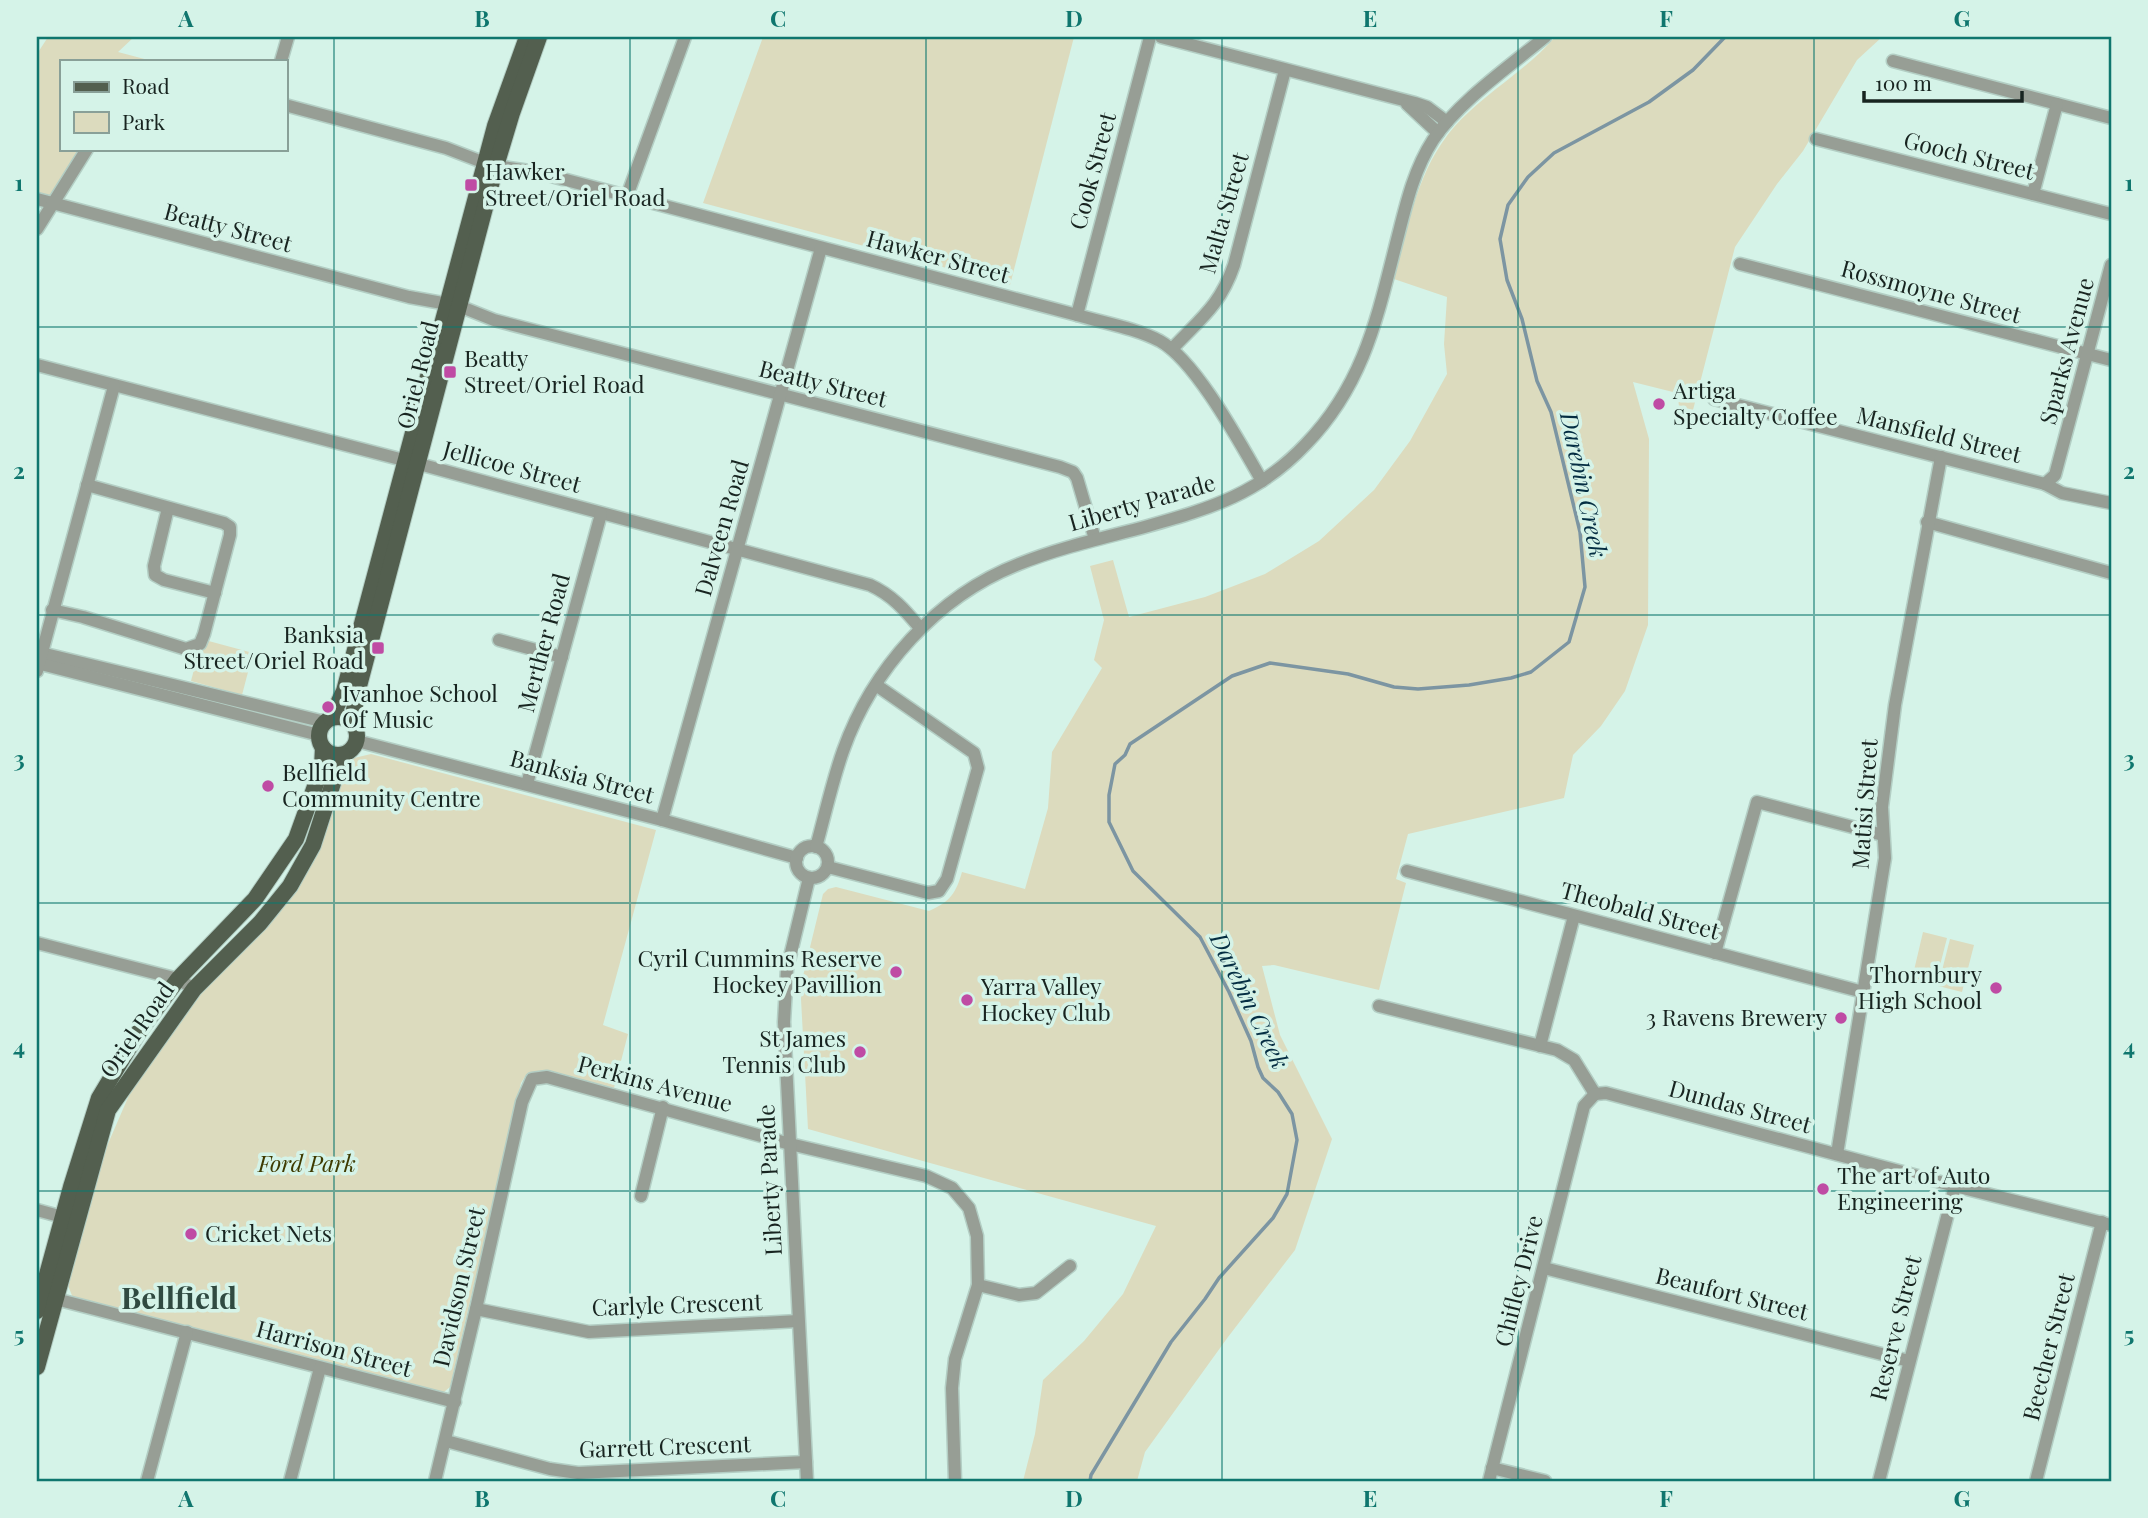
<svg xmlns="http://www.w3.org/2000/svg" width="2148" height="1518" viewBox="0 0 2148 1518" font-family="'Playfair Display',serif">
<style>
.green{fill:#dcdbbe}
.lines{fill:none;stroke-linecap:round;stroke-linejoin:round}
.stream{stroke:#7c95a2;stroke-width:3.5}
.minor-casing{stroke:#b3cec4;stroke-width:15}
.major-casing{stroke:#b3cec4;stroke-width:18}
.minor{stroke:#979e95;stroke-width:12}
.major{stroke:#535f4f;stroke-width:16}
.grid{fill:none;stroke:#0f766e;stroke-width:2;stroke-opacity:0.55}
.poi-dot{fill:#bf4ba4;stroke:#d5f3e8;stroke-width:2.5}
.labels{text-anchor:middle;stroke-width:7;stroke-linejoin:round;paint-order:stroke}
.street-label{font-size:23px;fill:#182420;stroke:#d5f3e8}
.poi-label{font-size:23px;fill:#182420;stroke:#d5f3e8;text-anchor:start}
.park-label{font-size:23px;font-style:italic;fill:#3e3a00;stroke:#d5f3e8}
.water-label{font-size:24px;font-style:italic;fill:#042d42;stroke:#d5f3e8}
.district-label{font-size:30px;font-weight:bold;fill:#304a41;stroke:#d5f3e8}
.neatline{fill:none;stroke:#0f766e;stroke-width:2.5}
.grid-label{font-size:23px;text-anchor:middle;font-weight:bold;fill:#0f766e}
</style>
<rect width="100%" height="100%" fill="#d5f3e8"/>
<g class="green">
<polygon points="48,37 134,37 118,52 152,61 61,61 61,149 82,149 51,198 37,194 37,54"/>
<polygon points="763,37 1074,37 1010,285 703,203"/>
<path d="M1555 37H1882L1857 60 1803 151 1777 184 1735 247 1693 410 1679 406 1677 393 1633 382 1649 439 1648 625 1625 691 1601 726 1573 755 1564 798 1408 834 1396 879 1406 883 1379 990 1274 965 1262 966 1280 1035 1332 1139 1295 1250 1228 1337 1145 1452 1137 1481H1023L1035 1434 1043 1380 1084 1341 1123 1294 1156 1226 808 1129 801 999 802 980 823 894 828 889 836 887 929 911C950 902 956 893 962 872L1025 889 1048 808 1052 752 1102 668 1094 660 1104 620 1090 566 1113 560 1129 617 1205 597 1265 574 1319 541 1374 490 1410 441 1447 374 1444 344 1447 297 1394 279C1411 216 1419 156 1470 111 1497 86 1531 65 1555 37Z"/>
<polygon points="205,640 253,653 242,695 191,681 199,650"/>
<polygon points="371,754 656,830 603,1025 628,1034 614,1088 541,1071 526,1075 521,1083 450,1387 444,1392 436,1394 73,1298 67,1283 101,1160 136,1079 191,1003 253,935 332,809 347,765 354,758"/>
<polygon points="1923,932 1947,938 1935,985 1912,979"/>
<polygon points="1950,939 1974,945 1962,992 1938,986"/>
</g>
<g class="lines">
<polyline class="stream" points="1090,1481 1091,1475 1171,1342 1205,1299 1219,1278 1273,1218 1287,1194 1297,1140 1292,1114 1278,1092 1263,1078 1258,1067 1251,1041 1229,992 1200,937 1133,871 1109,822 1109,795 1115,764 1125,755 1130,744 1232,676 1270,663 1348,674 1394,687 1418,689 1469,685 1511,678 1531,672 1569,642 1585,587 1580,532 1551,412 1537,381 1522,319 1507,280 1500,239 1508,205 1528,177 1554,153 1649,102 1693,70 1725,37"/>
<g class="minor-casing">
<g id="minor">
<polyline points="1161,37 1415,103 1427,107 1447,122"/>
<polyline points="281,61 288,37"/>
<polyline points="1893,61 2111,118"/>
<polyline points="1407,104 1438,133"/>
<polyline points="285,105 446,148 485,163"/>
<polyline points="1816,139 2111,214"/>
<path d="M496 166 536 172 1077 315C1104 323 1135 328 1160 341 1196 361 1240 443 1262 481"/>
<polyline points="2033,194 2057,104"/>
<polyline points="627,196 685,37"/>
<polyline points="37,199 409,297 459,306 494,320 1060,467 1073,472 1077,478 1095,539"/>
<polyline points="37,229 87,149"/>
<polyline points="1740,264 2111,360"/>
<polyline points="1077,315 1150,37"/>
<path d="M1172 349C1200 319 1220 306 1234 265L1285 70"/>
<path d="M37 365 419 464 870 585C892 595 905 610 920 628"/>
<polyline points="1714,399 2045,484 2062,493 2111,503"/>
<polyline points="2045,484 2055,475 2111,265"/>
<polyline points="168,508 154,566 155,575 164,580 215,593"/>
<polyline points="1927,522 2111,573"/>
<polyline points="52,610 83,617 186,649 200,644 204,634 230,535 230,527 224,523 87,485"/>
<polyline points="499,640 562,657"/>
<polyline points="37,652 325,722"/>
<polyline points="37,663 319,735"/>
<polyline points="37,671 114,386"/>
<polyline points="357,741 662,820 797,858"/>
<polyline points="527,784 601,514"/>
<polyline points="662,820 821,248"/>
<circle cx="812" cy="862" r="16"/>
<path d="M816 847C825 815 832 782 843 751 872 669 937 596 1019 564 1061 547 1104 538 1148 526 1211 508 1259 494 1306 444 1366 382 1378 313 1399 232 1407 200 1415 168 1433 140 1458 102 1510 66 1545 37"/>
<polyline points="828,867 928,893 939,891 947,879 978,768 974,753 876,685"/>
<polyline points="1407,871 1863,992"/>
<polyline points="37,943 178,979 194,989"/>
<polyline points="1715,953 1757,802 1883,835"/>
<polyline points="1379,1006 1557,1050 1574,1060 1595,1094"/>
<polyline points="1540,1046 1574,916"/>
<polyline points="1595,1094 1606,1093 1955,1186 2111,1225"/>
<polyline points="1837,1154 1885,858 1882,807 1895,705 1941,457"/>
<polyline points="641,1196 663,1107"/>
<polyline points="37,1210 70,1219"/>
<polyline points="1544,1268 1909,1361"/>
<polyline points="978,1285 1019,1295 1036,1293 1070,1266"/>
<polyline points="48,1297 455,1402"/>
<polyline points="476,1309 589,1332 798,1321"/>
<polyline points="446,1441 550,1469 578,1473 806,1462"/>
<polyline points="1492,1468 1545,1481"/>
<polyline points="147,1481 187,1332"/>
<polyline points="290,1481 320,1368"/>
<polyline points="435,1481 476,1309 522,1102 532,1079 547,1077 790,1144 926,1176 952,1188 969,1208 977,1236 978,1285 955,1359 952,1388 955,1481"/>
<polyline points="807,1481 784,1022 787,969 809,878"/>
<polyline points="1489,1481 1584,1106 1595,1094"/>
<polyline points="1879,1481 1955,1186"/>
<polyline points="2036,1481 2102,1222"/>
</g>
</g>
<g class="major-casing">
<g id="major">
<circle cx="338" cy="736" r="19"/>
<polyline points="331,718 344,691 495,126 527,37"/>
<polyline points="355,727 354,710 359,686 496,166 512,113 539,37"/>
<polyline points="37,1311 71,1187 99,1098 138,1033 178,979 255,899 296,839 322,767 323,748"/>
<polyline points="37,1367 108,1110 194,989 260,923 290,886 313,845 342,755"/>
</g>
</g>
<use href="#minor" class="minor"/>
<use href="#major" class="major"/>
</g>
<path class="grid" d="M334 37V1481M630 37V1481M926 37V1481M1222 37V1481M1518 37V1481M1814 37V1481M37 327H2111M37 615H2111M37 903H2111M37 1191H2111"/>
<g class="poi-dot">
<rect x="464" y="178" width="14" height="14" rx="3.5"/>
<rect x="443" y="365" width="14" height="14" rx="3.5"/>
<circle cx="1659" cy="404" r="7"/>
<rect x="371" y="641" width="14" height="14" rx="3.5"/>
<circle cx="328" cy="707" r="7"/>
<circle cx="268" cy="786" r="7"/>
<circle cx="896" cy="972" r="7"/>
<circle cx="1996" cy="988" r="7"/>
<circle cx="967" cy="1000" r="7"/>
<circle cx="1841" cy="1018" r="7"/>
<circle cx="860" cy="1052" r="7"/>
<circle cx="1823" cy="1189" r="7"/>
<circle cx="191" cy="1234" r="7"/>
</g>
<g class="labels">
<g class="street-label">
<text transform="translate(1969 156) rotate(14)" y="8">Gooch Street</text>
<text transform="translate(1093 171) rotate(-75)" y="8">Cook Street</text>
<text transform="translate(1224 213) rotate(-74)" y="8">Malta Street</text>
<text transform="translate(228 228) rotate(15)" y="8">Beatty Street</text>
<text transform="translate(938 257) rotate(15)" y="8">Hawker Street</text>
<text transform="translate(1931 292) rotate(15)" y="8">Rossmoyne Street</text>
<text transform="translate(2067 351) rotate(-75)" y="8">Sparks Avenue</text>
<text transform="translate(418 375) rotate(-76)" y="8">Oriel Road</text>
<text transform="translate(823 384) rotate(14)" y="8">Beatty Street</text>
<text transform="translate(1939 435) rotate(14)" y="8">Mansfield Street</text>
<text transform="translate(512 467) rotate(15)" y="8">Jellicoe Street</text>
<text transform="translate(1142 503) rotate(-16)" y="8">Liberty Parade</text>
<text transform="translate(722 528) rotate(-74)" y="8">Dalveen Road</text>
<text transform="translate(544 643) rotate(-75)" y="8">Merther Road</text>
<text transform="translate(582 777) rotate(15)" y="8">Banksia Street</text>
<text transform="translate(1865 804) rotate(-86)" y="8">Matisi Street</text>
<text transform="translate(1640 911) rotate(15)" y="8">Theobald Street</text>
<text transform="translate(137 1030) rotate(-55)" y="8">Oriel Road</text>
<text transform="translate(655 1084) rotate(15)" y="8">Perkins Avenue</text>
<text transform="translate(1740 1107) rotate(15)" y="8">Dundas Street</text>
<text transform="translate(770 1180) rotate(-93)" y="8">Liberty Parade</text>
<text transform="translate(1519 1281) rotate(-76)" y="8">Chifley Drive</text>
<text transform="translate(459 1287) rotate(-77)" y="8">Davidson Street</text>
<text transform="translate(1732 1294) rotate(14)" y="8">Beaufort Street</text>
<text transform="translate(677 1305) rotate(-2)" y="8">Carlyle Crescent</text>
<text transform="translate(1896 1328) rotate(-76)" y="8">Reserve Street</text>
<text transform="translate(2049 1347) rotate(-76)" y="8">Beecher Street</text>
<text transform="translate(334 1349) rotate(15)" y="8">Harrison Street</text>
<text transform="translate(665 1447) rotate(-2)" y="8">Garrett Crescent</text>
</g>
<g class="poi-label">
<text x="485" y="180">Hawker<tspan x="485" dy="26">Street/Oriel Road</tspan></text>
<text x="464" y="367">Beatty<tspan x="464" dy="26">Street/Oriel Road</tspan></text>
<text x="1673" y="399">Artiga<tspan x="1673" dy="26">Specialty Coffee</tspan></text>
<text x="364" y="643" text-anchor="end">Banksia<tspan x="364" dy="26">Street/Oriel Road</tspan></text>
<text x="342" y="702">Ivanhoe School<tspan x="342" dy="26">Of Music</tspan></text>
<text x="282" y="781">Bellfield<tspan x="282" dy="26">Community Centre</tspan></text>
<text x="882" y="967" text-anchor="end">Cyril Cummins Reserve<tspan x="882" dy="26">Hockey Pavillion</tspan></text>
<text x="1982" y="983" text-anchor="end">Thornbury<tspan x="1982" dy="26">High School</tspan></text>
<text x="981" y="995">Yarra Valley<tspan x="981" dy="26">Hockey Club</tspan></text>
<text x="1827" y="1026" text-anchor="end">3 Ravens Brewery</text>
<text x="846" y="1047" text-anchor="end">St James<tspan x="846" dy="26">Tennis Club</tspan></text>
<text x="1837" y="1184">The art of Auto<tspan x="1837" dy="26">Engineering</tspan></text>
<text x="205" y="1242">Cricket Nets</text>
</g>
<g class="park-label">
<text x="307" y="1172">Ford Park</text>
</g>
<g class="water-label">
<text transform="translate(1583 485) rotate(78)" y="8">Darebin Creek</text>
<text transform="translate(1249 1001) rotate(64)" y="8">Darebin Creek</text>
</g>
<g class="district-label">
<text x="179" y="1309">Bellfield</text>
</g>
</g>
<rect width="2148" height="1518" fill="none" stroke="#d5f3e8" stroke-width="77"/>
<rect x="60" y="60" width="228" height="91" fill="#d5f3e8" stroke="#89a098" stroke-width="2"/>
<rect x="74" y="82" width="35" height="10" fill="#535f4f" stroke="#89a098" stroke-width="2"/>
<text x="122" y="94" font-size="21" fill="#182420">Road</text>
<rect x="74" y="112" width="35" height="21" fill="#dcdbbe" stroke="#89a098" stroke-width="2"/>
<text x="122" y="130" font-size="21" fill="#182420">Park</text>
<path d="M1864 91v10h158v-10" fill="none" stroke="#182420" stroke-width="3.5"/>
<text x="1875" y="91" font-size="21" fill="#182420" stroke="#d5f3e8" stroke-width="5" paint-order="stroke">100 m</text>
<rect x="38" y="38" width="2072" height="1442" class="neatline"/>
<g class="grid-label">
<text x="186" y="27">A</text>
<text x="482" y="27">B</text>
<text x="778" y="27">C</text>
<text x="1074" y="27">D</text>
<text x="1370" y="27">E</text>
<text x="1666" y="27">F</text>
<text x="1962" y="27">G</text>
<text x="19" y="191">1</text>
<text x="2129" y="191">1</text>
<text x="19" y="479">2</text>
<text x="2129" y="479">2</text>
<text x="19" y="767">3</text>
<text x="2129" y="767">3</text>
<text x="19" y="1055">4</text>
<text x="2129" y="1055">4</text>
<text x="19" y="1343">5</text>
<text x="2129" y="1343">5</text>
<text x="186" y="1507">A</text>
<text x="482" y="1507">B</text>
<text x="778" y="1507">C</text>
<text x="1074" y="1507">D</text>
<text x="1370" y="1507">E</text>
<text x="1666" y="1507">F</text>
<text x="1962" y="1507">G</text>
</g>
</svg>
